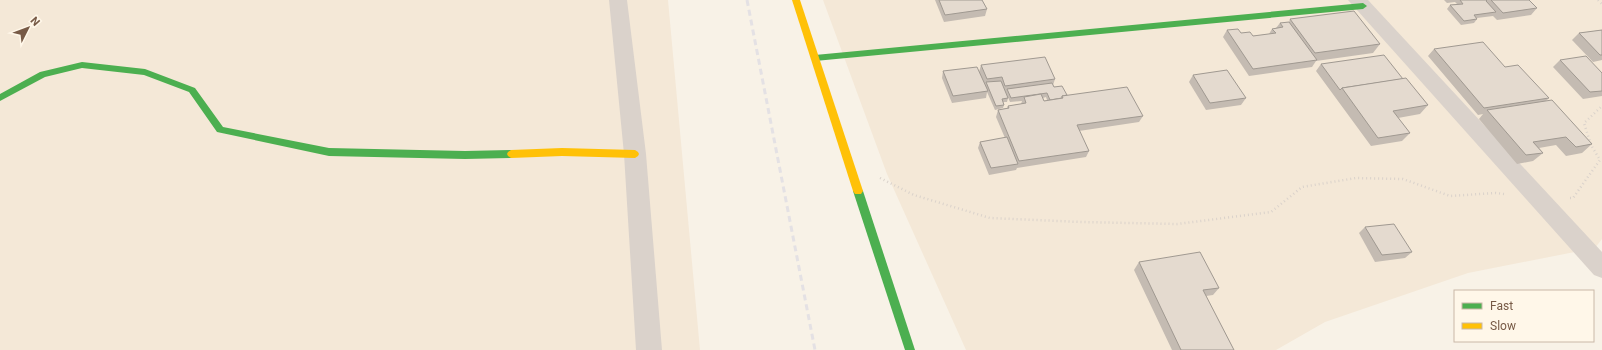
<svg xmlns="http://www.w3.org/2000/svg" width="1602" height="350" viewBox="0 0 1602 350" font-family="Roboto,sans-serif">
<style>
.residential{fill:#f4e8d7}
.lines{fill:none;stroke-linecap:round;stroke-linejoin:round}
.path{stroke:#dad2cb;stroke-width:2.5;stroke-dasharray:1 3;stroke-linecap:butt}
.street{fill:#dad2cb;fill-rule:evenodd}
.fast{fill:#4caf50;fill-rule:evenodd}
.slow{fill:#ffc107;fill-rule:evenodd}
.rail{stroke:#e4e1e4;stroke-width:3;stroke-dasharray:6 4;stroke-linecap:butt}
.wall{fill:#c4bbb2;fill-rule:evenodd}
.building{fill:#e4dacf;stroke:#a09991}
</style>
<rect width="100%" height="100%" fill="#f8f2e7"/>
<g class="residential">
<polygon points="0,0 668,0 700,350 0,350"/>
<polygon points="823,0 1602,0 1602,239 1595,248 1468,273 1325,322 1276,350 966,350 887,174"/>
</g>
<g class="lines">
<g class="path">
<polyline points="1598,0 1602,4"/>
<polyline points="880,178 914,195 990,218 1081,222 1177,224 1271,212 1302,187 1356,178 1403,179 1450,196 1496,193 1504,194"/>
<polyline points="1570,198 1573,198 1600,160 1591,145 1584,123 1602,106"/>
</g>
<g class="street">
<polygon points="609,0 627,0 646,154 662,350 636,350 624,154"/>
<polygon points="1348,0 1368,0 1602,252 1602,278 1594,275"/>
</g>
<g class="fast">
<polygon points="1363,3 1367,6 1363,9 815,61 811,58 815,55"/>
<polygon points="82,62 145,69 195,88 223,127 329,148 465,151 511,150 514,152 515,154 514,156 511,158 465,159 329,156 217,132 189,92 144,75 82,68 45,77 0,101 0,94 40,72"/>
<polygon points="858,187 861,188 863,191 915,350 905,350 853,191 855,188"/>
</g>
<g class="slow">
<polygon points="792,0 800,0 863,191 861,194 855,194 853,191"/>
<polygon points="562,148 635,150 638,152 639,154 638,156 635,158 562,156 511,158 508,156 507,154 508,152 511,150"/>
</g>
<polyline class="rail" points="747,0 815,350"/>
</g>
<g class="wall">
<polygon points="935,0 982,0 987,9 985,16 944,22"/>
<polygon points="1444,0 1529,0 1537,8 1531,15 1497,20 1493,16 1477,18 1477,19 1474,23 1461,25 1447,9 1450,5 1457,4 1455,2 1447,3"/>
<polygon points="1290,19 1380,44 1373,53 1316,61 1312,67 1249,76 1223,37 1227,30 1253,36 1269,34 1272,29 1276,28 1280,23 1289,22"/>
<polygon points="1602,30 1602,60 1593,62 1572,40 1579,33"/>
<polygon points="1434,49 1505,67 1549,98 1546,101 1592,144 1582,153 1566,156 1556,145 1539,148 1543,153 1533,161 1517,164 1479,119 1483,114 1478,115 1428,56"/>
<polygon points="1560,60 1602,73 1602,96 1583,99 1553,67"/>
<polygon points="1321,64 1403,79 1428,105 1420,114 1398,118 1410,133 1402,141 1371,146 1316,71"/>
<path d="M981 65 1055 79 1053 85 1054 87 1067 95 1143 116 1139 122 1079 131 1089 151 1086 157 1017 168 1016 170 989 175 978 148 980 142 1005 138 996 117 998 110 1007 108 1008 106 1021 104 1022 101 1010 102 1006 93 1008 98 1007 102H1003L1004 105 1003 108 995 110 987 92 986 98 952 103 942 78 943 71 979 72ZM1046 97 1047 100 1044 101 1043 98Z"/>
<polygon points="1193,75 1246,98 1241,105 1206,110 1189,82"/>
<polygon points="1365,227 1412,252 1405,258 1375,262 1359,233"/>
<polygon points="1139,262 1219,288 1213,295 1206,296 1234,350 1172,350 1134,270"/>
</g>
<g class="building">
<polygon points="939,0 982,0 987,9 945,15"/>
<polygon points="1460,0 1487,0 1486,1 1496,12 1474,15 1477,19 1464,21 1450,5 1463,4"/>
<polygon points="1491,0 1529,0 1537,8 1503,13"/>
<polygon points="1354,11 1380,44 1315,53 1290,19"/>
<polygon points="1289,22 1317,60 1253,69 1227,30 1238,29 1241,33 1250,32 1253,36 1276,33 1272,29 1283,27 1280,23"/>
<polygon points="1602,30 1602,55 1600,55 1579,33"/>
<polygon points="1483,42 1505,67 1518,65 1549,98 1484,108 1434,49"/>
<polygon points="1384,55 1403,79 1342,88 1340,90 1321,64"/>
<polygon points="1586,56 1602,73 1602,91 1590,92 1560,60"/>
<polygon points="1045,57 1055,79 1005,86 1002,77 987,79 981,65"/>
<polygon points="977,67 988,91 953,96 943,71"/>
<polygon points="1227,70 1246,98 1210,103 1193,75"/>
<polygon points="1406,78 1428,105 1393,111 1410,133 1378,138 1342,88"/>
<polygon points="1001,81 1008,98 1002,99 1004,105 996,106 986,82"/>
<polygon points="1052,83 1054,87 1062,86 1067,95 1062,96 1062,98 1050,100 1047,93 1011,98 1007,89"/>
<polygon points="1127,87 1143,116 1077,125 1089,151 1019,161 998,110 1009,108 1008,106 1026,103 1024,97 1041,94 1044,101 1063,98 1062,96"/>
<polygon points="1552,100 1592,144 1576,147 1566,137 1533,142 1543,153 1526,155 1487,110"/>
<polygon points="1007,137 1018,164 991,168 980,142"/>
<polygon points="1394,224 1412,252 1382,255 1365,227"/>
<polygon points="1200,252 1219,288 1203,290 1234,350 1181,350 1139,262"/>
</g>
<rect x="1454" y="290" width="140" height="52" fill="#fff7e9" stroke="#c9b8a8"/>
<rect x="1462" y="303" width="20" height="6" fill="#4caf50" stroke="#c9b8a8"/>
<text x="1490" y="310" font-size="12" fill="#775a46">Fast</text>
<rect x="1462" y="323" width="20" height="6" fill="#ffc107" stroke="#c9b8a8"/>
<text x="1490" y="330" font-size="12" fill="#775a46">Slow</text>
<g transform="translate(28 28) rotate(48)" stroke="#fff7e9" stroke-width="3" paint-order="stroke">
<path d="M0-3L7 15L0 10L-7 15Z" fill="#775a46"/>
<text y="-6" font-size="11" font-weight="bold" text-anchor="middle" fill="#775a46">N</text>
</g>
</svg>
